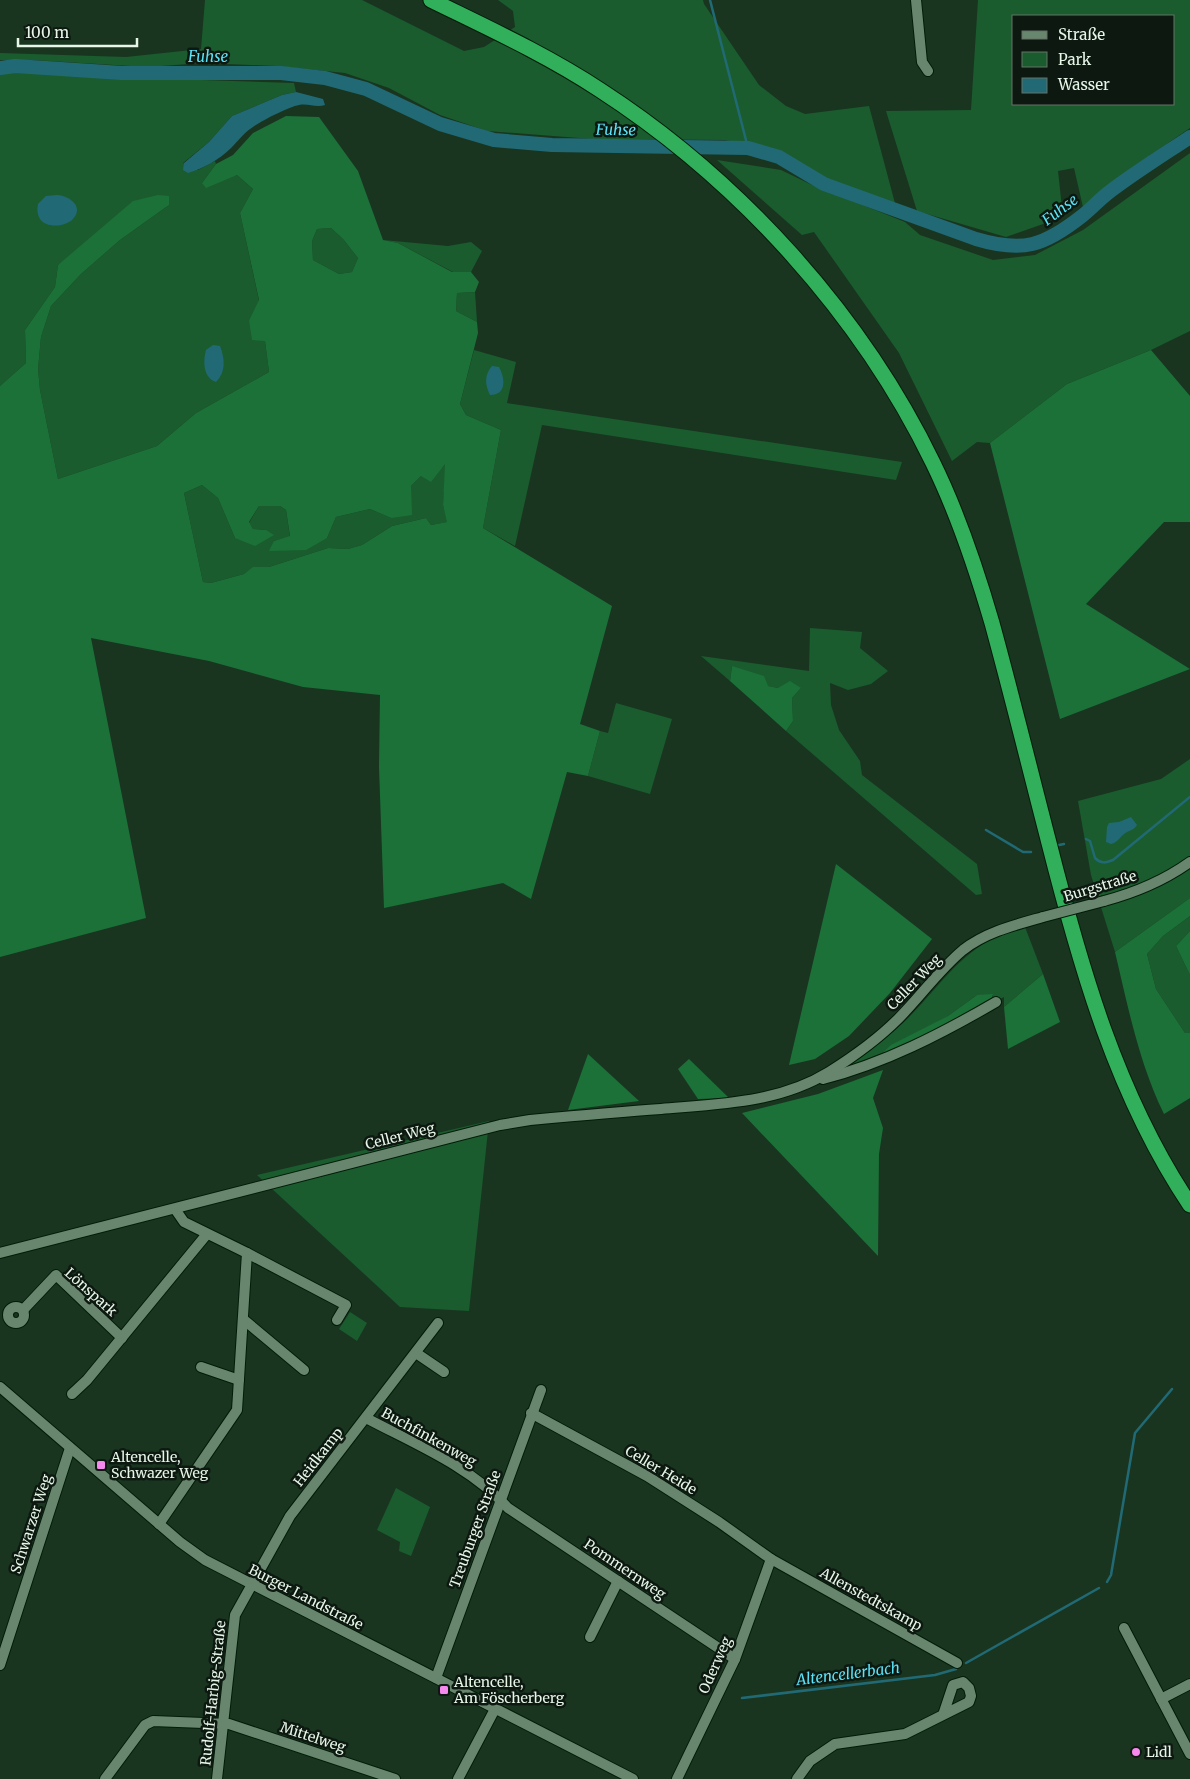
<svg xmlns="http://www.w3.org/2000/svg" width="1190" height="1779" viewBox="0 0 1190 1779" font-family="Merriweather,serif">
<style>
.green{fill:#1a5c2e;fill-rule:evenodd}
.forest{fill:#1c7138;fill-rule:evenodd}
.water{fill:#216a75}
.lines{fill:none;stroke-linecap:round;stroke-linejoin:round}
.stream{stroke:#216a75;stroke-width:2.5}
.river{stroke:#216a75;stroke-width:14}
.minor-casing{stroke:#021c08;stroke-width:12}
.highway-casing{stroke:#021c08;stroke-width:17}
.minor{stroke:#68866d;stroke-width:10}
.highway{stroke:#32af5b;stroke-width:15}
.minor-bridge-casing{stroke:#021c08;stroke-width:12;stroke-linecap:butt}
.minor-bridge{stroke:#68866d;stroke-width:10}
.poi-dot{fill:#f689ee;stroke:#0d1910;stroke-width:2}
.labels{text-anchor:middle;stroke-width:5;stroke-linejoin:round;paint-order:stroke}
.street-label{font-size:14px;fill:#e6f7e8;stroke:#0d1910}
.poi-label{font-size:14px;fill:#e6f7e8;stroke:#0d1910;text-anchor:start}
.water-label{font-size:15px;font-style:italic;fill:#5be3f8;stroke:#0d1910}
</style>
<rect width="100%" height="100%" fill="#193520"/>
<g class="green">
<polygon points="205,0 362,0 464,51 484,47 515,27 513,11 498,0 703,0 704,4 759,85 786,106 805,114 869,106 896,207 834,184 772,148 724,140 592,139 487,131 440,115 389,88 345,73 276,66 203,63 147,67 32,60 0,60 0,53 126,57 201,49"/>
<path d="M978 0H1190V128L1130 169 1083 207 1074 168 1058 171 1063 217 1006 237 917 211 886 111 971 110ZM1174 16V104H1014V16Z"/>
<polygon points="20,69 79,76 294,83 296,92 282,95 232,116 209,142 183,163 198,170 215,161 216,164 202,183 237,175 253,189 240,213 259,301 249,320 265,341 269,372 196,413 157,446 58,479 40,390 38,369 41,337 51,306 81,274 120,240 169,205 58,265 55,287 25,330 26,363 0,386 0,74"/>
<polygon points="1190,153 1190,331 1151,350 1067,384 990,443 977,442 952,461 899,353 814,232 802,235 717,160 781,170 810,184 905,222 920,235 993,260 1035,255 1083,230"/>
<polygon points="331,228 343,239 358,258 352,272 339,274 313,260 312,241 317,229"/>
<polygon points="383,240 448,246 471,242 482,251 471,272 453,272 398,243"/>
<polygon points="475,292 477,322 456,311 457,293"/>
<polygon points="474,350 516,362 507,403 902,462 896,480 542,425 515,546 483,528 501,430 466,415 460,404"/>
<polygon points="446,463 443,505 448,522 431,525 426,518 392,526 362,545 348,549 328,548 269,567 253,568 244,574 211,583 203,582 184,493 202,485 218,498 235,538 266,530 253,529 249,523 259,506 280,506 286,510 290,537 274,541 327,538 336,517 370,509 391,518 411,486 421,476"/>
<polygon points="810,628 862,632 860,648 888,671 871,684 848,690 830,683 831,705 839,730 860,761 862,775 977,864 982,894 976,895 786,731 793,721 792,698 801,688 778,688 767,686 732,666 730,681 701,656 809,671"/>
<polygon points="616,703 672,719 650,794 588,776 600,731 608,733"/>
<polygon points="1190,759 1190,898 1115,952 1091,875 1078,801 1161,779"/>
<polygon points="1190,916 1190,931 1176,946 1190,975 1190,1033 1185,1033 1156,989 1147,954 1163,936"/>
<path d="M1025 927 1043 974 1004 1007V997L990 1004 993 995H977L948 1016 878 1057 835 1073C859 1057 882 1042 903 1023 933 995 957 955 996 937 1005 933 1016 930 1025 927Z"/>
<polygon points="489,1121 469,1311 400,1307 257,1175"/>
<polygon points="350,1312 367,1323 357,1341 339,1329"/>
<polygon points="396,1488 430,1507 411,1556 399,1551 400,1542 377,1530"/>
</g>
<g class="forest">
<path d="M286 116 319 117 358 171 383 240 398 243 452 272H471L479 282 475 292 457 293 456 311 477 322 478 333 460 404 466 415 501 430 483 528 612 606 580 724 600 731 588 776 567 772 531 899 503 883 384 908 379 767 380 695 303 687 209 661 91 638 146 918 0 957V386L26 363 25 330 55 287 58 265 133 201 158 195 169 196V205L120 240 81 274 51 306 41 337 38 369 40 390 58 479 157 446 196 413 269 372 265 341 252 340 249 320 259 300 240 213 253 189 237 175 206 188 202 183 216 164 233 155 253 133ZM331 228 343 239 358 258 352 272 339 274 313 260 312 241 317 229ZM445 464 443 505 447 522 431 525 426 518 392 526 362 545 348 549 328 548 269 567H253L244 574 211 583 203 582 184 493 202 485 218 498 235 538 255 546 274 535 266 530 253 529 249 522 259 506H280L286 510 290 536 274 541 269 551 306 550 327 538 336 517 370 509 391 518 412 515 411 486 421 476 431 482Z"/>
<polygon points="1151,350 1190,396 1190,522 1164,522 1086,604 1190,669 1060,719 990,443 1067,384"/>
<polygon points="732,666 764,676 768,686 778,688 790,681 801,688 792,698 793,721 786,731 730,681"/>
<polygon points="836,864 932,939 890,993 849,1036 815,1059 789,1065"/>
<path d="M1190 898V916L1163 936 1147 954 1156 989 1185 1033H1190V1098L1164 1114C1139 1063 1128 1007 1115 952Z"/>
<polygon points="1190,931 1190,975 1176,946"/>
<polygon points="1043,974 1060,1022 1008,1049 1004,1007"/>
<polygon points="993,994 990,1004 957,1023 877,1058 891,1045 948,1016 977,995"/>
<polygon points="588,1054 639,1101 568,1110"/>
<polygon points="689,1059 729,1098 698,1099 678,1069"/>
<polygon points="883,1070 873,1098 883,1128 879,1154 878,1256 742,1113 818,1094"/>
</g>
<g class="water">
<path d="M296 92 323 99 325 105C316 108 308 103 299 105 288 107 259 122 250 129 243 134 237 142 231 148 219 160 204 168 188 173L183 170 184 163 209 142 232 116 282 95Z"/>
<path d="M57 195C70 196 85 207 72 220 64 227 46 228 40 219 37 214 37 209 38 204L46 196Z"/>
<path d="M213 345 220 346C225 359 226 372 216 382 203 378 203 361 206 350Z"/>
<path d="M492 366 499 367C505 378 507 395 490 395 485 385 484 375 492 366Z"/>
<path d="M1131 817 1137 825C1133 831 1129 830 1124 834 1119 838 1118 842 1111 844L1106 842 1107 827 1109 823 1119 822Z"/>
</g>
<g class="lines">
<g class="stream">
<polyline points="710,0 748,148"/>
<polyline points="986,830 1023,852 1031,852"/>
<path d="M1086 839 1090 841 1095 858C1101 864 1106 863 1113 860L1190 797"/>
<polyline points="1059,845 1064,844"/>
<polyline points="1107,1582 1111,1575 1135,1433 1172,1389"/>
<polyline points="966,1663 1099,1588"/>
<polyline points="742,1698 935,1675 956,1669"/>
</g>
<path class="river" d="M0 68 15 66 122 73H281L325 78 366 89 440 124 494 140 552 145 748 148 779 157 824 184 976 239C1023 253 1044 246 1082 216 1091 209 1099 200 1108 193 1134 173 1163 155 1190 137"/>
<g class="minor-casing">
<g id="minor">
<polyline points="916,0 922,62 928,71"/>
<path d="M1104 901C1134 893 1165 880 1190 862"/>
<path d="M823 1079C885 1063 941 1034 996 1002"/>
<path d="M0 1253 500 1125 530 1120C574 1116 618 1112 661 1109 719 1104 779 1103 829 1072 853 1057 878 1039 898 1019 920 997 939 970 963 950 986 932 1015 925 1043 917"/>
<polyline points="247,1253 346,1305 337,1320"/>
<circle cx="16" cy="1315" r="8"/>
<polyline points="23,1310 56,1275 122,1338"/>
<polyline points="243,1319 304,1370"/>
<polyline points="416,1353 444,1372"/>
<polyline points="201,1367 239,1380"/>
<polyline points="0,1387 180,1542 205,1560 633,1779"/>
<polyline points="72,1394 87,1380 207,1234"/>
<polyline points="531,1413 647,1476 719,1522 771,1559 957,1663"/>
<path d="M366 1418C415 1444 470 1466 508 1508L735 1659"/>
<polyline points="159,1524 237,1410 247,1253 184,1222 175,1209"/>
<polyline points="1124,1628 1190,1754"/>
<polyline points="590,1637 618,1581"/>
<polyline points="0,1665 70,1448"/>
<polyline points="436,1678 541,1390"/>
<polyline points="1161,1699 1190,1684"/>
<polyline points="105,1779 145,1725 153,1721 229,1724 395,1779"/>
<polyline points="217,1779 235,1615 290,1516 438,1323"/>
<polyline points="458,1779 495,1709"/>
<polyline points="677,1779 735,1659 771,1559"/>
<polyline points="797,1779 810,1761 835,1744 905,1734 969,1702 971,1696 969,1688 963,1682 953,1685 943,1715"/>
</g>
</g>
<g class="highway-casing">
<path id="highway" d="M431 0C488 28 547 55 600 90 739 180 861 314 933 463 958 514 976 568 992 623 1012 696 1030 770 1049 843 1081 969 1117 1096 1190 1205"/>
</g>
<use href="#minor" class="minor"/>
<use href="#highway" class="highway"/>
<g class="minor-bridge-casing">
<polyline id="minor-bridge" points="1043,917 1104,901"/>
</g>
<use href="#minor-bridge" class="minor-bridge"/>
</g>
<g class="poi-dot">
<rect x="96" y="1460" width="10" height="10" rx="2.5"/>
<rect x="439" y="1685" width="10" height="10" rx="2.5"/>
<circle cx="1136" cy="1752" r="5"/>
</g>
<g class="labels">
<g class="street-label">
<text transform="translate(1100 886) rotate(-17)" y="5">Burgstraße</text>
<text transform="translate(914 982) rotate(-46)" y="5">Celler Weg</text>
<text transform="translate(400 1136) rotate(-14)" y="5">Celler Weg</text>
<text transform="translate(91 1292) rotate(42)" y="5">Lönspark</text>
<text transform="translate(429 1437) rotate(29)" y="5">Buchfinkenweg</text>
<text transform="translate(318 1457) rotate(-52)" y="5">Heidkamp</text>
<text transform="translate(661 1470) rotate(31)" y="5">Celler Heide</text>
<text transform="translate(31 1524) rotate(-72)" y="5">Schwarzer Weg</text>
<text transform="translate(475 1529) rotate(-70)" y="5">Treuburger Straße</text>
<text transform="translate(625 1569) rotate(34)" y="5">Pommernweg</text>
<text transform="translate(306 1597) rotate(27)" y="5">Burger Landstraße</text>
<text transform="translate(871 1599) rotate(29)" y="5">Allenstedtskamp</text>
<text transform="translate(715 1665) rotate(-66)" y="5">Oderweg</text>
<text transform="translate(213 1693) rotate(-84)" y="5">Rudolf-Harbig-Straße</text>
<text transform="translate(313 1737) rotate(18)" y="5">Mittelweg</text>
</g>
<g class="poi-label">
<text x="111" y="1462">Altencelle,<tspan x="111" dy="16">Schwazer Weg</tspan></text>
<text x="454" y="1687">Altencelle,<tspan x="454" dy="16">Am Föscherberg</tspan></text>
<text x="1146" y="1757">Lidl</text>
</g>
<g class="water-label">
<text x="208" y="62">Fuhse</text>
<text transform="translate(616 130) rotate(1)" y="5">Fuhse</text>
<text transform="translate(1060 210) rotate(-37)" y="5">Fuhse</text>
<text transform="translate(848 1674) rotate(-7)" y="5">Altencellerbach</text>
</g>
</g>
<rect x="1012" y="15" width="162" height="90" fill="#0d1910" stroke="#647266"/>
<rect x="1022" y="31" width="25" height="8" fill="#68866d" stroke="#647266"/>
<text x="1058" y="40" font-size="15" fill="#e6f7e8">Straße</text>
<rect x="1022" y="52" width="25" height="15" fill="#1a5c2e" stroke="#647266"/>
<text x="1058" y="65" font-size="15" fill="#e6f7e8">Park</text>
<rect x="1022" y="78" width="25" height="15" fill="#216a75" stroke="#647266"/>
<text x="1058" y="90" font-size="15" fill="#e6f7e8">Wasser</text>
<path d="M18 38v8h119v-8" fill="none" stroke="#e6f7e8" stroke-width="2.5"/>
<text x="25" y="38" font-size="15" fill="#e6f7e8" stroke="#0d1910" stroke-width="4" paint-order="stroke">100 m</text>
</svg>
